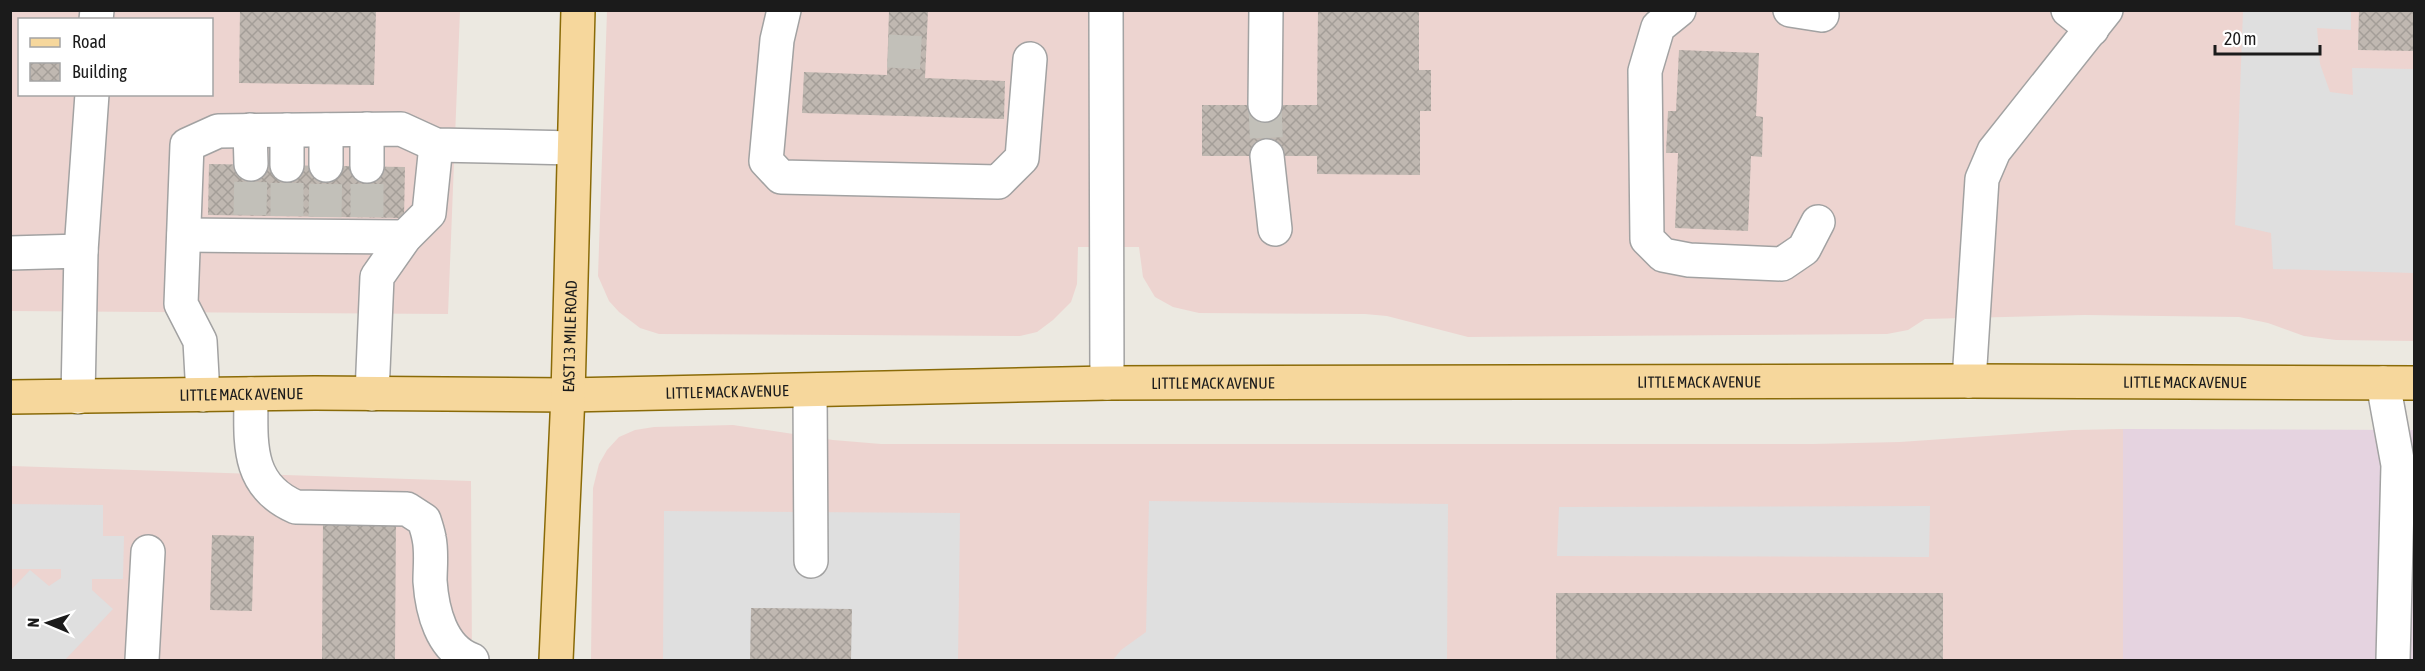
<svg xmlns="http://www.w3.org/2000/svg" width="2425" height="671" viewBox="0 0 2425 671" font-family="'Asap Condensed',sans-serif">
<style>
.commercial{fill:#edd4d0;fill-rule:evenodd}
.industrial{fill:#e5d3e0}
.parking{fill:#dfdfdf}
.building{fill:url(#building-cross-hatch)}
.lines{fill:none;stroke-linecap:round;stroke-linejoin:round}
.minor-tunnel{stroke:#c2c0b9;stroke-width:33;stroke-dasharray:33 16;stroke-linecap:butt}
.minor-casing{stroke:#a2a2a2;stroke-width:36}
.major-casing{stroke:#8a6b08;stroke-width:36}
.minor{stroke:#fff;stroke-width:33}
.major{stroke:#f6d79c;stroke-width:33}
.labels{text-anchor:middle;stroke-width:5;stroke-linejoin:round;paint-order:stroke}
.street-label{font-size:16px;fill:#1b1b1b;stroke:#fff}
</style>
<defs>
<pattern id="building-cross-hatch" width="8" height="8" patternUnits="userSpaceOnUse" patternTransform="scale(1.5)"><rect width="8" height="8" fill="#c0b8b1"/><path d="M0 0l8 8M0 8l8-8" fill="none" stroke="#a49e98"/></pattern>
</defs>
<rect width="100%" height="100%" fill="#ece9e1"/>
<g class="commercial">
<path d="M11 11H460L448 314 11 311ZM20 20H212V94H20Z"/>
<polygon points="607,11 2414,11 2414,341 2336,340 2304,336 2268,323 2239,317 2085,315 1925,319 1908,330 1887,334 1468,337 1387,316 1365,314 1199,313 1173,307 1155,297 1143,277 1139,247 1078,247 1077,284 1071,302 1053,320 1037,332 1020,336 659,334 640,328 619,312 609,301 598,276"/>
<polygon points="733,425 833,440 881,444 1813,444 1900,442 2073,430 2123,429 2123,660 591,660 593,488 599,464 607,450 619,437 635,430 654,427"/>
<polygon points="11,466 471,481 472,660 11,660"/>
</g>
<polygon class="industrial" points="2123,429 2414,430 2414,660 2123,660"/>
<g class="parking">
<polygon points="2243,11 2351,11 2351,30 2317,28 2320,64 2330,92 2353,95 2352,68 2414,69 2414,273 2273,269 2271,233 2235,225"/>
<polygon points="1149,501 1448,504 1447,660 1113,660 1121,650 1146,632"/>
<polygon points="11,504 103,505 103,536 124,536 123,579 92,579 92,590 113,609 65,660 11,660 11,590 30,570 49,586 61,578 61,569 11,569"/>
<polygon points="1930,506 1929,557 1557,556 1559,507"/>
<polygon points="664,511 960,513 958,660 663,660"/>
</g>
<g class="building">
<polygon points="240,10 376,10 374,85 239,83"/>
<polygon points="889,10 928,10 925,78 1005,81 1004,119 802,113 804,72 887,75"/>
<polygon points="1318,10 1419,10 1419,70 1431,70 1431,111 1420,111 1420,175 1317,174 1317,156 1202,156 1202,105 1317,105"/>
<polygon points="2359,10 2414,10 2414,51 2358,50"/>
<polygon points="1679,50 1759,53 1756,116 1763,117 1762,157 1751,156 1748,231 1675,228 1678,153 1666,153 1668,111 1676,111"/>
<polygon points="209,164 405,167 404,218 208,215"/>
<polygon points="323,517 396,517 395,660 322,660"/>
<polygon points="212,535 254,536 252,611 210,610"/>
<rect x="1556" y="593" width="387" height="67"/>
<polygon points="751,608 852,609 851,660 750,660"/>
</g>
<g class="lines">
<g class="minor-tunnel">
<polyline points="888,51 926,53"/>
<polyline points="1265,105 1267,156"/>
<polyline points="250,215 251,164"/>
<polyline points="287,216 287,165"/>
<polyline points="325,217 326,165"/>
<polyline points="367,217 367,166"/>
</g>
<g class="minor-casing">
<g id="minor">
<polyline points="784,10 777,40 766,161 781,177 998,182 1022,158 1030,59"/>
<polyline points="1106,10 1107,383"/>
<polyline points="1679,10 1658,27 1645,71 1647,239 1663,255 1689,260 1782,264 1804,249 1818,222"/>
<polyline points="1790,10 1822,15"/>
<polyline points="2068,10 2092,29"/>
<polyline points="96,20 97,10"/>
<polyline points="1265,105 1266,10"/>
<polyline points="367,129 367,166"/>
<polyline points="250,130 251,164"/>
<polyline points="1267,156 1275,229"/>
<polyline points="287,165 287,130"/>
<polyline points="326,165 326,130"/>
<polyline points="184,235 405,237"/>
<polyline points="81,251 92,94"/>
<polyline points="10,253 81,251 78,397"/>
<polyline points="1969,381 1982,179 1994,151 2106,10"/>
<polyline points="2383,383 2398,465 2393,660"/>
<polyline points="810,391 811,561"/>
<path d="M251 394C251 441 245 485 296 507L407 509 424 520C426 526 428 532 429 538 432 552 430 567 430 581 432 610 441 649 472 660"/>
<polyline points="372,394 377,277 405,237 429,213 436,145"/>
<polyline points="203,395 200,341 181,304 187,145 218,131 401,129 436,145 574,148"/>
<polyline points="142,660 148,552"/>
</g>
</g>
<g class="major-casing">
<g id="major">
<path id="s1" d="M10 397 315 393 568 395 1107 383 1969 381 2414 383"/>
<path id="s2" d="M556 660 568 395 578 10"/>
</g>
</g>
<use href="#minor" class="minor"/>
<use href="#major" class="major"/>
</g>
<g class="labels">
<g class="street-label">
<text dy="6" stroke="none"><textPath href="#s2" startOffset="324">EAST 13 MILE ROAD</textPath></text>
<text dy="6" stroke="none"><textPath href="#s1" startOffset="1689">LITTLE MACK AVENUE</textPath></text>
<text dy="6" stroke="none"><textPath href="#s1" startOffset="2175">LITTLE MACK AVENUE</textPath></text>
<text dy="6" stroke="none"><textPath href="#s1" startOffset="1203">LITTLE MACK AVENUE</textPath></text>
<text dy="6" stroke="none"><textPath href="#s1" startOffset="717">LITTLE MACK AVENUE</textPath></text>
<text dy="6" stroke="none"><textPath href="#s1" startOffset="231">LITTLE MACK AVENUE</textPath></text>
</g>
</g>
<rect width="2425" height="671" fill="none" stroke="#1b1b1b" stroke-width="24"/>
<rect x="18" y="18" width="195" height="78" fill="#ffffff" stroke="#a4a4a4" stroke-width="1.5"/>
<rect x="30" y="38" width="30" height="9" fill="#f6d79c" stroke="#a4a4a4" stroke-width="1.5"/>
<text x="72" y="48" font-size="18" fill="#1b1b1b">Road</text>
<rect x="30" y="63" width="30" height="18" fill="url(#building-cross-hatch)" stroke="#a4a4a4" stroke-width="1.5"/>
<text x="72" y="78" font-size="18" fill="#1b1b1b">Building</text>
<g transform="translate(48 623) rotate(272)" stroke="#ffffff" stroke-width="4.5" paint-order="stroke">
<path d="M0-4.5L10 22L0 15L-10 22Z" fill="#1b1b1b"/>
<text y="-9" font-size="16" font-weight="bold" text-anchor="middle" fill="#1b1b1b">N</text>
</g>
<path d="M2215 45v9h105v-9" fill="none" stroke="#1b1b1b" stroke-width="3"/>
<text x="2224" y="45" font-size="18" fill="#1b1b1b" stroke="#ffffff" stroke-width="4.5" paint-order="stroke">20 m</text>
</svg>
